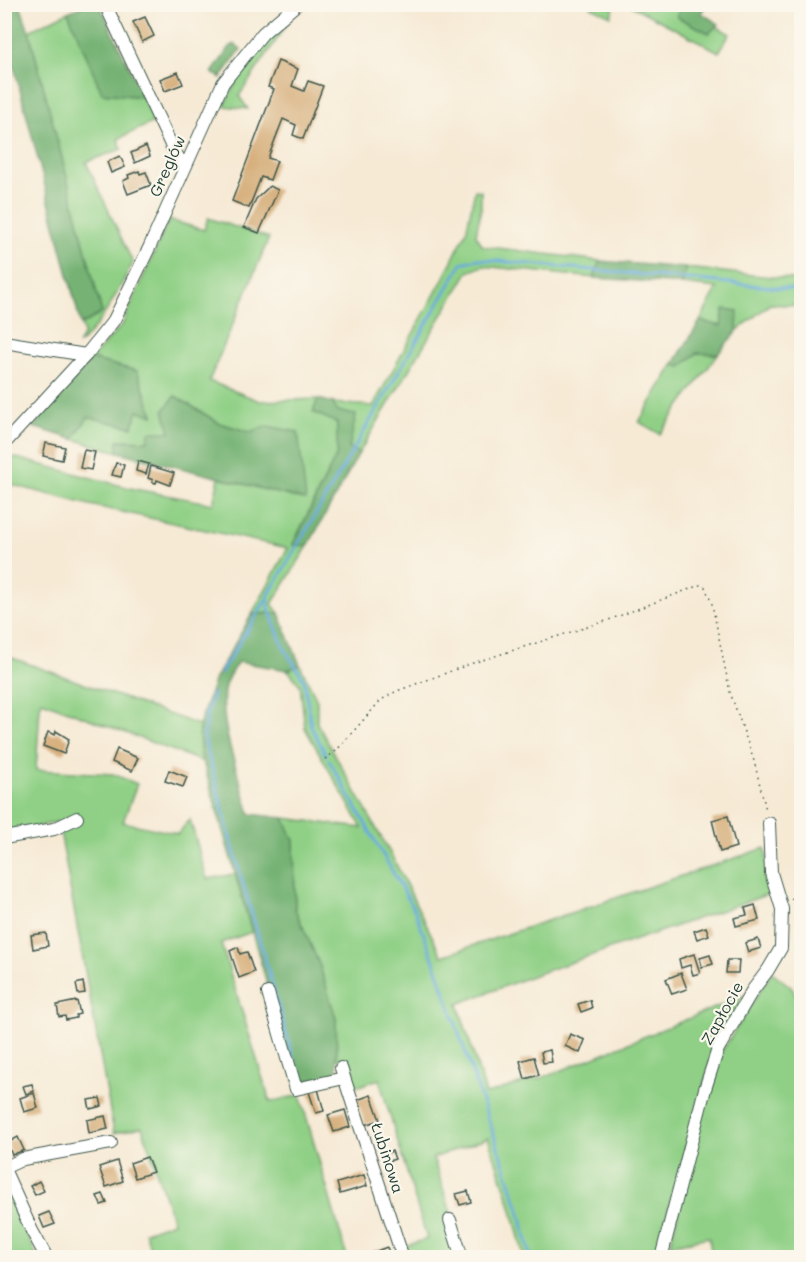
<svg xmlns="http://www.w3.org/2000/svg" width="806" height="1262" viewBox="0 0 806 1262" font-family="Mali,sans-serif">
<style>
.green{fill:#90d086;stroke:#58865d;stroke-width:1.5}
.forest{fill:#74b273;stroke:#4a7854;stroke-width:1.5}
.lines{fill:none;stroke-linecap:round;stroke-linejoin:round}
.stream{stroke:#68aadd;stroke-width:3}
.building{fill:#d7b07e}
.minor-casing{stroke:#3f574c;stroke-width:14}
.path{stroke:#3f574c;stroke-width:1.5;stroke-dasharray:1.5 4.5;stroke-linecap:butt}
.minor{stroke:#fff;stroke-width:12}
.labels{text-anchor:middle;stroke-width:4.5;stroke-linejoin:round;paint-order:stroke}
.street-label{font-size:16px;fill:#1f3d34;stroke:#fbf7ec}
</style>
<rect width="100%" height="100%" fill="#fbf7ec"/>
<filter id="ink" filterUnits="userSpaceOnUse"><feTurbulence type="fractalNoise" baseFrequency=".0167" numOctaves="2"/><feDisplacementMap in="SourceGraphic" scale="12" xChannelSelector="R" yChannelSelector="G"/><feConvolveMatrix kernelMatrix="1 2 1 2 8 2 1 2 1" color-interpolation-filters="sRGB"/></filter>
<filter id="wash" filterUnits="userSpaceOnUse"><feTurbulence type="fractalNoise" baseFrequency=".008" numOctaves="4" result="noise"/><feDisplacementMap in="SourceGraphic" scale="24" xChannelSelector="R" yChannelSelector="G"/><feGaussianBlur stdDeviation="1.35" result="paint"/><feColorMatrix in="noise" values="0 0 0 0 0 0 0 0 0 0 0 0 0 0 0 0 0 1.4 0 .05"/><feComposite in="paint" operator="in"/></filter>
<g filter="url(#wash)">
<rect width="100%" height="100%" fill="#f6ead5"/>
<g class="green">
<polygon points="592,5 592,4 615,5 611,16 591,7"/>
<polygon points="630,5 678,5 680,6 678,17 709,33 716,26 730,34 719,52"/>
<path d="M68 12 102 93 143 97 154 122 118 139 122 149 86 162 133 263C117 292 103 324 78 345L84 333 81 325 102 313 29 31Z"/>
<polygon points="289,21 239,96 248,109 224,106 241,72 269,35"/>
<polygon points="475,190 481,191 481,209 476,235 483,246 600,261 594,278 483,266 468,272 359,453 349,448 333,403 373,406 442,281 466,232"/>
<polygon points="208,218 269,238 209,381 260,401 318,399 313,412 337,422 337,454 293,544 308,546 272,604 279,613 252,614 288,548 90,505 5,483 5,455 130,488 213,504 219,478 305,500 267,426 250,432 219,423 175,396 170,432 148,441 118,440 118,452 73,439 88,417 131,427 138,410 153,415 137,371 91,359 122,325 169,220 204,230"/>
<polygon points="686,268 801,280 801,306 770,304 737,331 737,311 721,326 700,321 717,288 682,284"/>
<polygon points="697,353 718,354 660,434 639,422 673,365 681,367"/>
<polygon points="4,655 199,725 200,752 203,762 42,701 40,707 36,770 113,774 137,784 123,822 178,834 190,819 207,879 235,874 252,932 221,943 270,1102 300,1095 347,1257 153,1257 145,1232 173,1222 142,1127 114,1133 60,831 56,822 5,835"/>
<polygon points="300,665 317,700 317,723 393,858 442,956 765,848 772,893 537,974 458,1004 486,1094 550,1075 744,996 712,1057 655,1257 524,1257 510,1203 488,1138 433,1158 466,1257 407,1257 404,1246 427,1239 379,1079 356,1087 350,1071 337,1057 336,1018 319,964 295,909 294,841 284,818 362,828 305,728 300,685 288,670"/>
<polygon points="772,972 791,987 801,1003 802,1194 800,1195 802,1199 801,1257 712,1257 709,1237 670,1245 706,1098 722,1051"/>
<polygon points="5,1182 37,1257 5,1257"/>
</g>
<g class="forest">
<polygon points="4,5 20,5 29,31 102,313 81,325 5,32"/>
<polygon points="85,5 100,5 143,97 102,93 68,12"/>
<polygon points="678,5 706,5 701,13 719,24 709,33 677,17 680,6"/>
<polygon points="234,44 241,49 221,78 212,73 229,48"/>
<polygon points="600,261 686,268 682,284 594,278"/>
<polygon points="724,309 738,311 737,331 718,354 697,353 681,367 673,365 700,321 721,326"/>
<polygon points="91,359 137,371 153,415 138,411 132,427 88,417 73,439 33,427"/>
<polygon points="175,396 219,423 250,432 267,426 298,432 306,500 118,452 118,440 148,441 149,432 170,432 164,410"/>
<polygon points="318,399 333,403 337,411 356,415 349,448 359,453 308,546 293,545 337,454 337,423 313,412"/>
<path d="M279 613 300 665 288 670 238 662C232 671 225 681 224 691 220 730 240 777 250 814L284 818 294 841 295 909 319 964 336 1018 337 1074 296 1084 200 752 199 725 215 678 252 614Z"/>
</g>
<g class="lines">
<g class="stream">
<polyline points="220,674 268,597"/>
<polyline points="213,693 206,715 204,738 230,838 299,1078"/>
<polyline points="326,755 311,726 304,680 284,648 269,610 268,596 462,263 477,259 802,290"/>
<polyline points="329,760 415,911 438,972 518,1206 531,1258"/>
</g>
</g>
<g id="blocks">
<g class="building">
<polygon points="145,17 154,36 142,42 133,22"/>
<polygon points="278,61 298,69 292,86 304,91 308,81 323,86 303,139 293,135 296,125 283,119 268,158 277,161 270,180 261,177 249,208 232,201 274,89 268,87"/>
<polygon points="178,72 183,84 165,91 160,79"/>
<polygon points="146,146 150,156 135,163 131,153"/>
<polygon points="120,156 125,167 111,173 107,162"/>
<polygon points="139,171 140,174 146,172 151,185 128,194 123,181 129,178 128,175"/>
<polygon points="270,186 278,190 259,233 244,227 256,199"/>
<polygon points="46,443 65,447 62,460 43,456"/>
<polygon points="84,450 95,452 91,470 80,468"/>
<polygon points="138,461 149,464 146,474 136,471"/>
<polygon points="116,463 124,465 121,477 112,475"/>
<polygon points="151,466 174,473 170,485 157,480 156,483 152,482 153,480 148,478"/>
<polygon points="56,731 69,739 64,754 43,746 48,732 55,735"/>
<polygon points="117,749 138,758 132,771 112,762"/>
<polygon points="169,770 187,777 183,787 165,781"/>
<polygon points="728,816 736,847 720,852 712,820"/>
<polygon points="755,905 759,920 736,926 734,918 747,915 745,908"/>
<polygon points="706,927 709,935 697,939 694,931"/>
<polygon points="46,933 48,946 33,949 31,935"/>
<polygon points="758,939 761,948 748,952 745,943"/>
<polygon points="238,947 240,954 247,952 254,972 239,978 230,951"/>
<polygon points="694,954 700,973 693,975 690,965 681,968 679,959"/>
<polygon points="710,955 713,964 702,967 700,958"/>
<polygon points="727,960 739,960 738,973 726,973"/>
<polygon points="681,973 687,989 672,994 666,979"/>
<polygon points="83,982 85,993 78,994 76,984"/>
<polygon points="590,1000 592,1008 581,1012 578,1004"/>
<polygon points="77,1001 80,1014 76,1015 76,1018 66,1020 65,1016 59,1017 57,1005"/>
<polygon points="570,1034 585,1040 580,1053 565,1046"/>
<polygon points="550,1050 552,1062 543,1063 541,1052"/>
<polygon points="534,1057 539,1075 525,1079 520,1061"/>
<polygon points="32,1084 34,1091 26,1094 23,1086"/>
<polygon points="318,1089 324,1111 316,1113 309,1092"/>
<polygon points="34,1093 38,1108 24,1112 20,1098"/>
<polygon points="371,1095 380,1120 365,1125 357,1100"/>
<polygon points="100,1098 102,1106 90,1109 88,1100"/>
<polygon points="345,1110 350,1127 334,1132 328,1115"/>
<polygon points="105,1116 108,1129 89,1133 87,1120"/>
<polygon points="18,1137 24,1150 12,1155 7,1143"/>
<polygon points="392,1151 395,1159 386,1162 383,1155"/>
<polygon points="147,1157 153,1172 135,1178 130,1163"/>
<polygon points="117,1161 123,1181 106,1187 99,1167"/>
<polygon points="364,1175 367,1186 340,1194 337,1183"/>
<polygon points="39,1181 44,1191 35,1195 30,1186"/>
<polygon points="468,1191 471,1202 460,1205 456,1194"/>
<polygon points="103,1194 107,1203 101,1205 97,1196"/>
<polygon points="49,1212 55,1224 44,1228 39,1216"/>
<polygon points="387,1247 391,1258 365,1258 370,1256 369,1254"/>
</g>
</g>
</g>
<g filter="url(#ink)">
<use href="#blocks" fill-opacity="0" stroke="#3f574c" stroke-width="1.5"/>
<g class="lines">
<g class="minor-casing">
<g id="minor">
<polyline points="105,4 172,147 184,167"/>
<polyline points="4,342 86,355"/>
<polyline points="4,444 86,355 114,320 150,246 223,83 263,33 297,4"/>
<polyline points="4,838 54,829 77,818"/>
<polyline points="268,993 296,1089 344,1078"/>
<polyline points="341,1068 403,1258"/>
<polyline points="4,1168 23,1159 111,1143"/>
<polyline points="4,1169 32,1231 47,1258"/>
<polyline points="450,1220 462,1258"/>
<polyline points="661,1258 705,1089 718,1049 752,991 768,970 781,948 782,909 771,873 769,823"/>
</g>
</g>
<g class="path">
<polyline points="325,759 336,751 381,700 397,691 473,663 606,621 700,585 705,587 712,604 730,692 754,761 766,810"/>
<polyline points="791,899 802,887"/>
</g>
<use href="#minor" class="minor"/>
</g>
</g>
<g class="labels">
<g class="street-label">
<text transform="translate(167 166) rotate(-66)" y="6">Greglów</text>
<text transform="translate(722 1013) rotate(-61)" y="6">Zapłocie</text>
<text transform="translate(388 1158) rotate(72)" y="6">Łubinowa</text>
</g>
</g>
<rect width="806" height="1262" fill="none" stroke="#fbf7ec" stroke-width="24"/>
</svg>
